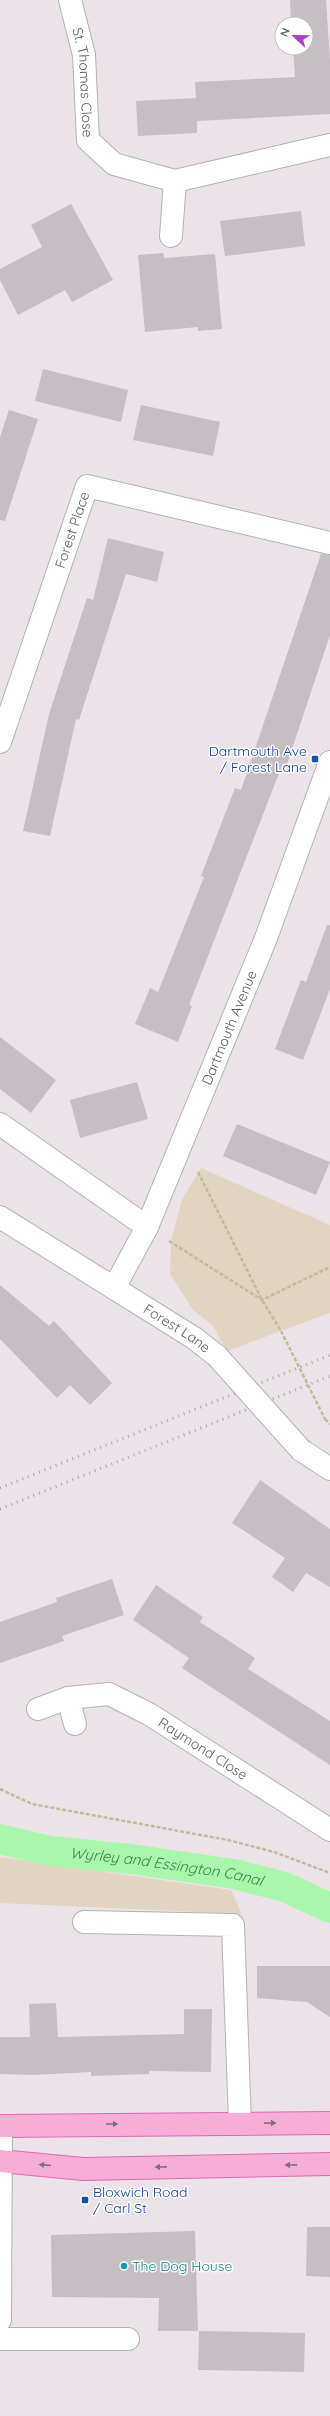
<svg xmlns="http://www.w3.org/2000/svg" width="330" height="2416" viewBox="0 0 330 2416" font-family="Quicksand,sans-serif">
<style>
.green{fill:#e1d5c2}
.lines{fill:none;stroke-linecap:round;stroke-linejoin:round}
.canal{stroke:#aaf6ad;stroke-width:30}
.building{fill:#c5bec3}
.minor-casing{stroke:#afb4b0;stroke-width:24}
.major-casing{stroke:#e266ba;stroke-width:24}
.path{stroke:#c1bd9c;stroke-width:2.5;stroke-dasharray:4 2;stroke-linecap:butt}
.minor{stroke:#fff;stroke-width:22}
.major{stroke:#f6aed6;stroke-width:22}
.rail{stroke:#a4a7a5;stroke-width:3;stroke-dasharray:1 5;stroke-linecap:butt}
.minor-bridge-casing{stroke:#afb4b0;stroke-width:24;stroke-linecap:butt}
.path-bridge{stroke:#c1bd9c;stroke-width:2.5;stroke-dasharray:4 2;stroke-linecap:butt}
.minor-bridge{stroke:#fff;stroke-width:22}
.oneway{fill:#7a7174}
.transit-dot{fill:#1a4fb4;stroke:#fff;stroke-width:1.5}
.culture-dot{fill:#0f9aa8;stroke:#fff;stroke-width:1.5}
.labels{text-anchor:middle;stroke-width:3;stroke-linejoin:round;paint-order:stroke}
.street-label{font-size:14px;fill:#5b625c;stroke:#fff}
.transit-label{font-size:14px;fill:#164399;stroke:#fff;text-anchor:end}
.culture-label{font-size:14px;fill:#0d838f;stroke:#fff;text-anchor:start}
.water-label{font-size:15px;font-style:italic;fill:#3c8446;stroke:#fff}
</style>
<rect width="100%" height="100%" fill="#ece3e9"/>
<g class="green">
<polygon points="201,1168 330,1225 330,1313 227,1351 213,1326 193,1310 170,1274 171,1242 182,1199"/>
<polygon points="0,1857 231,1890 242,1914 0,1903"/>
</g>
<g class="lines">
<path class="canal" id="s1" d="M0 1839 50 1851 131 1859 234 1874 285 1887 330 1908"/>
</g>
<g class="building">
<polygon points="290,0 326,0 330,60 330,114 197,121 197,133 138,136 136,101 196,98 195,82 295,77 293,48 306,48 306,24 291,24"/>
<polygon points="71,204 113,280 72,302 65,290 18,315 0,280 0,269 42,247 31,225"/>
<polygon points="301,211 305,246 225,256 220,221"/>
<polygon points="163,253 164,258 215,254 222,329 198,331 198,327 145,332 138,255"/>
<polygon points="43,369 128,390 121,422 35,401"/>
<polygon points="141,405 220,422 213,456 133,440"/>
<polygon points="9,410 38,419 5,521 0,520 0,437"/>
<polygon points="108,538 164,552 157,582 126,574 79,720 76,719 50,836 23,831 49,714 87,598 93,600"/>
<polygon points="321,554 330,555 330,635 287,764 283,763 189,1005 192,1006 178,1042 135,1024 150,988 158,992 204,877 201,876 235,788 241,790"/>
<polygon points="327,925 330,925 330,989 303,1060 275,1049 301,980 306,982"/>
<polygon points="0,1037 56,1080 31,1113 0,1089"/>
<polygon points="137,1082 148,1119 80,1138 70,1100"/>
<polygon points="237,1124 330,1162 316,1195 223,1156"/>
<polygon points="0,1285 49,1326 54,1321 112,1383 90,1405 70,1385 57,1398 0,1339"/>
<polygon points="260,1480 330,1529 330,1587 306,1573 293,1592 272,1577 285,1558 232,1523"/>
<polygon points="112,1579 124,1615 62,1636 64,1641 0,1663 0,1622 57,1602 56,1598"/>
<polygon points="156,1585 203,1617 200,1622 255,1658 248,1669 330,1721 330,1765 182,1668 189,1658 133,1620"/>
<polygon points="257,1966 330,1966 330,2017 307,2002 257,1998"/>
<polygon points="56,2003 58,2037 184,2034 184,2009 212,2009 211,2072 149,2071 149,2074 91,2076 91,2072 32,2075 0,2074 0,2037 30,2037 29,2004"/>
<polygon points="307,2227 330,2227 330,2277 306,2276"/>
<polygon points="195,2231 198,2331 158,2331 159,2298 52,2297 51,2235"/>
<polygon points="199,2331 305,2333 304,2372 198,2370"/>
</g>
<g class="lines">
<g class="minor-casing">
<g id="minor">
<path id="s2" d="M70 0 84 55 88 140 114 164 175 181 330 145"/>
<polyline points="171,236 175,181"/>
<path id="s3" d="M0 742 87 486 330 543"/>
<polyline points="0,1124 147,1227"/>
<path id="s4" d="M0 1217 194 1338 217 1356"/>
<path id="s5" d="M114 1288 147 1227 266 938 330 762"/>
<polyline points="301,1450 330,1469"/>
<polyline points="68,1698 75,1724"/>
<path id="s6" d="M38 1709 68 1698 109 1694 149 1714 330 1830"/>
<polyline points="84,1922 233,1925 240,2124"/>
<polyline points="0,2320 1,2126"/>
<polyline points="0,2339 128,2339"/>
</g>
</g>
<g class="major-casing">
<g id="major">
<polyline points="0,2126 330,2123"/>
<polyline points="0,2161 83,2169 330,2164"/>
</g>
</g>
<g class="path">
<polyline points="198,1172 262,1300 281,1331"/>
<polyline points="169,1241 262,1300 330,1267"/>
<polyline points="325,1419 330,1424"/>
<polyline points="0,1789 32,1804 228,1840 274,1852 330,1873"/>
</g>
<use href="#minor" class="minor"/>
<use href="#major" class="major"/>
<g class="rail">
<polyline points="0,1488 330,1355"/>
<polyline points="0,1509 330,1376"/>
</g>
<g class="minor-bridge-casing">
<polyline id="minor-bridge" points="217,1356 301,1450"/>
</g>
<polyline class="path-bridge" points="281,1331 325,1419"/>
<use href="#minor-bridge" class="minor-bridge"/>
</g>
<defs><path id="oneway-solid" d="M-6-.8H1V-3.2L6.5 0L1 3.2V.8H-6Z"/></defs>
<g class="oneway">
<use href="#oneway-solid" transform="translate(270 2123) rotate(-1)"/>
<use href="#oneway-solid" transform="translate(112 2124)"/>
<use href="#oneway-solid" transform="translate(45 2165) rotate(-175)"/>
<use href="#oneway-solid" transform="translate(291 2165) rotate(179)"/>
<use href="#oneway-solid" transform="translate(161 2167) rotate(179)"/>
</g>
<g class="transit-dot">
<rect x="311" y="755" width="8" height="8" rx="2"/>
<rect x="81" y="2196" width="8" height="8" rx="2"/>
</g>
<circle class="culture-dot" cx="124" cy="2266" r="4"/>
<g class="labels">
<g class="street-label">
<text dy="5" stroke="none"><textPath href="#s2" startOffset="84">St. Thomas Close</textPath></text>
<text dy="5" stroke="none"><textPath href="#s3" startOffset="224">Forest Place</textPath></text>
<text dy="5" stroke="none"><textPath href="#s5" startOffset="285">Dartmouth Avenue</textPath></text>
<text dy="5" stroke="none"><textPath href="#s4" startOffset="209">Forest Lane</textPath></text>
<text dy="5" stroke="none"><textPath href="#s6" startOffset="182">Raymond Close</textPath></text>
</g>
<g class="transit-label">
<text x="307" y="756">Dartmouth Ave<tspan x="307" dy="16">/ Forest Lane</tspan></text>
<text x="93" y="2197" text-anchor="start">Bloxwich Road<tspan x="93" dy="16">/ Carl St</tspan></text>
</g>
<g class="culture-label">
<text x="132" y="2271">The Dog House</text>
</g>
<g class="water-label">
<text dy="5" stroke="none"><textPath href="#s1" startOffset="169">Wyrley and Essington Canal</textPath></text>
</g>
</g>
<g transform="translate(294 36) rotate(292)"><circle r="19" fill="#ffffff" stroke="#bdc0be"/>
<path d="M0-3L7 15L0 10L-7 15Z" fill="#a73fd7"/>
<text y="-6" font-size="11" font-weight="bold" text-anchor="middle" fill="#5b625c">N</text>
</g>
</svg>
